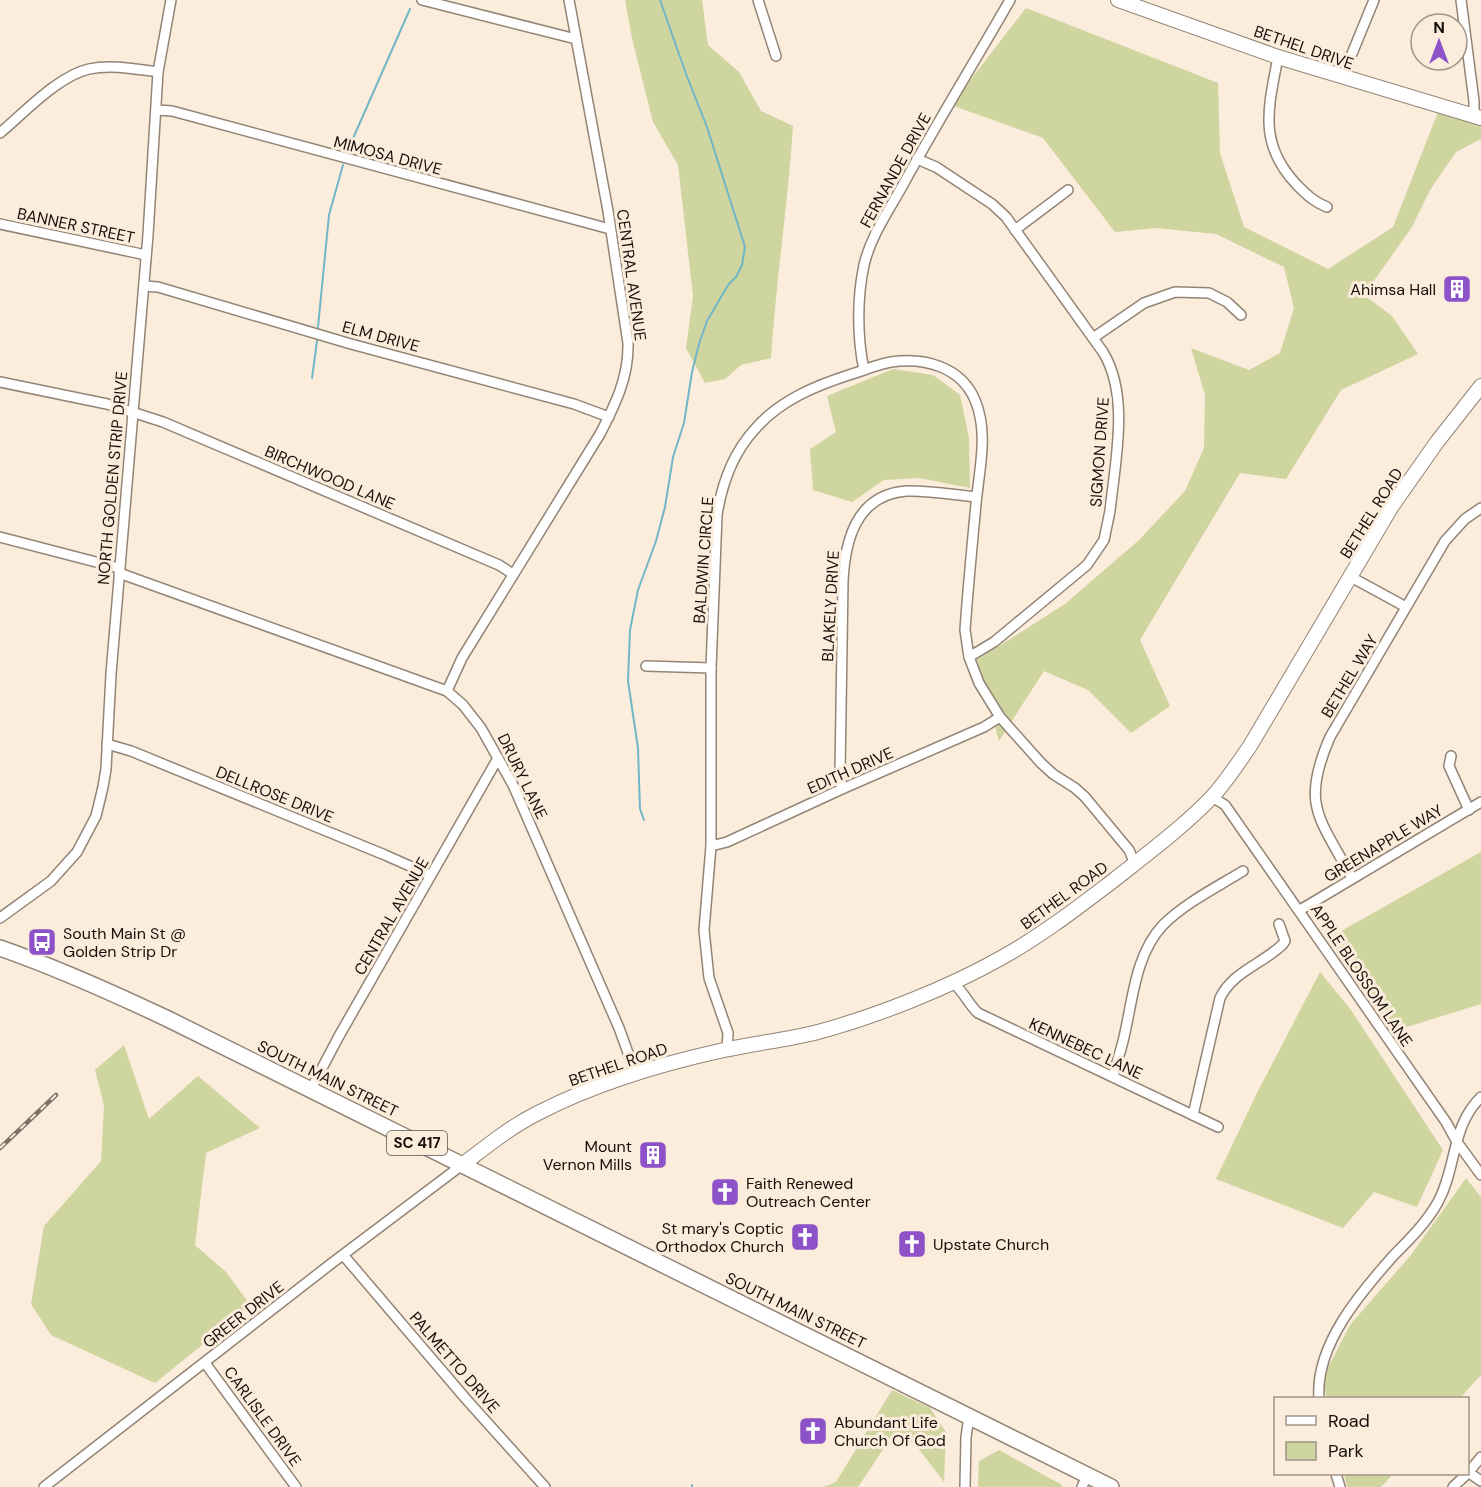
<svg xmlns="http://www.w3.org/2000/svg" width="1481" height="1487" viewBox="0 0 1481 1487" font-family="'DM Sans',sans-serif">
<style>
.green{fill:#ced59f}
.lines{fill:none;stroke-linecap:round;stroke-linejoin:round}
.stream{stroke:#71b6c6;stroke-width:2}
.street-casing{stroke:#938476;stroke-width:12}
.secondary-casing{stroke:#938476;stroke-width:16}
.primary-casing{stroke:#938476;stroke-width:18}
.street{stroke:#fff;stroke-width:9}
.secondary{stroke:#fff;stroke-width:14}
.primary{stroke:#fff;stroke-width:15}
.rail-casing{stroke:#7c7167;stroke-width:4.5}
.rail{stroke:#fcecdc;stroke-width:2;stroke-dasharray:7;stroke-linecap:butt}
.labels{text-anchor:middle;stroke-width:6;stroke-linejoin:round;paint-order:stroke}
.shield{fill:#fcecdc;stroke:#5b524a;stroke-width:1.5}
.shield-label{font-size:15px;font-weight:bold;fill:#16100b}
.street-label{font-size:16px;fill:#16100b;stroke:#fcecdc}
.poi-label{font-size:16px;fill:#16100b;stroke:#fcecdc;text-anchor:start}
</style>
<rect width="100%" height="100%" fill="#fcecdc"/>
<g class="green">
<path d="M625 0H702L708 45 739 72 761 111 793 126C788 204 776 281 771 358L741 365 725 379 705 383 686 348 693 296 678 165 653 122 632 38Z"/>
<polygon points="1026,8 1218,83 1220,153 1244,227 1328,269 1393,227 1438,112 1481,126 1481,139 1456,152 1430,190 1412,227 1364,295 1392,316 1418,354 1341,390 1286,479 1240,473 1140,640 1170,706 1131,733 1088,690 1044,671 999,741 977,660 1065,604 1139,540 1185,491 1204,448 1205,395 1191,348 1249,370 1280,353 1294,308 1284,267 1216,234 1156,228 1115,232 1043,138 951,105"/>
<polygon points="893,369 933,375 960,395 969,438 970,488 919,478 884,480 852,502 813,490 810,449 836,432 827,396"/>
<polygon points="1481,852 1481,1004 1394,1031 1329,938"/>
<polygon points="1320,972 1351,1010 1443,1150 1417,1207 1374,1192 1343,1228 1216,1179 1257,1093"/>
<polygon points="124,1045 149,1119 198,1076 260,1128 206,1153 195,1245 226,1272 251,1306 155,1383 51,1335 31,1304 44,1226 101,1161 104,1106 95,1070"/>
<polygon points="1466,1178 1481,1197 1481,1375 1460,1398 1327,1398 1322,1379 1350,1325 1411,1255"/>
<polygon points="892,1390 930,1408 946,1432 944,1482 915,1444 892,1436 858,1487 824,1487 836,1482"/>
<polygon points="999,1450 1062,1485 1062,1487 978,1487 979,1461"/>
<polygon points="1344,1474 1393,1474 1381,1487 1347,1487"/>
</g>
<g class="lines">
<g class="stream">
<polyline points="347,152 410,9"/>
<polyline points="318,327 329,215 343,165"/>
<polyline points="312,378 317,341"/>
<polyline points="644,820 640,809 638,748 628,681 630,630 638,590 656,541 665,507 673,457 684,423 692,372 699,344 707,321 728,285 736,277 742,265 745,247 707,127 686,74 660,0"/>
<polyline points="692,1485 692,1487"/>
</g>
<g class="street-casing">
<g id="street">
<polyline points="422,0 576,39"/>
<polyline points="758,0 776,56"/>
<polyline points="1461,0 1474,101 1474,116"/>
<path d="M1278 57C1268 109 1258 144 1297 185 1307 195 1314 202 1327 207"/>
<polyline points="1344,78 1349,61 1374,0"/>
<polyline points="157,110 172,111 610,229"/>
<path d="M0 133C24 113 58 76 89 69 111 64 136 69 158 72"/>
<path d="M917 159 936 167 992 204 1006 217 1103 352C1130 396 1115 462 1110 511L1104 540 1087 565 994 642 969 657"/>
<polyline points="0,224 146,255"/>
<polyline points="1015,230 1068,190"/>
<polyline points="144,286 158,287 351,344 574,404 609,417"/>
<polyline points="1093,338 1144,303 1175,292 1209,293 1227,302 1241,315"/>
<path d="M864 370C857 337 857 298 864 265 871 235 890 209 904 183 938 121 975 61 1010 0"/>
<polyline points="0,382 107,404 163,422 499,565 513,574"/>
<polyline points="0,537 119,568"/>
<polyline points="119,573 447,691 463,705 481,728 513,785 619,1028 635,1072"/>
<polyline points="1351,577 1406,607"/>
<polyline points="646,666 711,668"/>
<path d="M447 691 462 658 600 434C615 405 629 377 628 343L608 211 569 0"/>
<polyline points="107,744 131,751 385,855 430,875"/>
<polyline points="1451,756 1449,766 1469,810"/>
<path d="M842 789 840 773 843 581C845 539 857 495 906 491 929 490 954 495 976 497"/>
<polyline points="1212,797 1225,805 1446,1122 1457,1142 1481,1175"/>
<polyline points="711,846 727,842 842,789 984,727 1000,717"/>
<path d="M1352 878C1320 818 1300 806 1330 737L1445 541 1465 519 1481 508"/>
<polyline points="1300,910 1481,802"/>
<polyline points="0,918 51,881 77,852 96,816 103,787 106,769 111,674 148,235 158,72 171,0"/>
<path d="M952 982C963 990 968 1004 978 1013L1218 1127"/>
<path d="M727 1049 728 1033 709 978 704 930 711 846V668L717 515C722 483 733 453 755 429 780 400 817 385 852 374 865 370 878 364 891 362 925 357 961 367 975 400 989 433 979 470 976 504 972 546 968 588 965 630L969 657 979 683 1000 717 1041 763 1053 774 1075 788 1085 797 1129 850 1135 864"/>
<path d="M1113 1077C1116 1064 1121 1051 1124 1037 1133 999 1135 955 1163 925 1185 903 1217 887 1243 871"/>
<polyline points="311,1089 339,1036 498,758"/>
<path d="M1193 1115 1220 998C1233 971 1263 964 1283 944L1285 941 1279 924"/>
<polyline points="344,1256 466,1399 545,1487"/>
<polyline points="205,1363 296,1487"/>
<path d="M1319 1398C1315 1345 1361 1292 1394 1255 1410 1239 1427 1222 1438 1202 1457 1167 1451 1126 1481 1097"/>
<polyline points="1468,1472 1481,1481"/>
<polyline points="1468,1473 1481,1457"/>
<polyline points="1336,1474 1340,1487"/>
<polyline points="44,1487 332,1263 462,1165"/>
<polyline points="965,1487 966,1437 969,1417"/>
<polyline points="1082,1487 1087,1475"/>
<polyline points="1453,1487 1467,1474"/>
</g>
</g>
<g class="secondary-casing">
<g id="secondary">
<polyline points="1118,0 1278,57 1481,118"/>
<path d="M462 1165C487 1146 510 1127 538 1113 596 1083 660 1064 724 1050 755 1043 787 1040 818 1032 877 1016 948 988 1001 958 1041 936 1077 908 1114 880 1147 854 1182 828 1212 797 1226 782 1238 763 1250 746L1392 506 1437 442 1481 386"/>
</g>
</g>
<g class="primary-casing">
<path id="primary" d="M0 948C58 968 113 993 168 1019L1111 1487"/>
</g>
<use href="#street" class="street"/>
<use href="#secondary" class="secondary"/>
<use href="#primary" class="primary"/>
<g class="rail-casing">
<polyline id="rail" points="0,1148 56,1095"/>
</g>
<use href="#rail" class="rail"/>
</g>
<defs>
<g id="building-square" transform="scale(1.5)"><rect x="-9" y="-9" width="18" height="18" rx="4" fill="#8d52c8" stroke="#fcecdc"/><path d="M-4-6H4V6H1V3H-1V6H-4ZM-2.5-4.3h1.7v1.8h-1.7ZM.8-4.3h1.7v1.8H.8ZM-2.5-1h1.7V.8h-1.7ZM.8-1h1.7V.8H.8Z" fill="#fff"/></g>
<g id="bus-square" transform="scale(1.5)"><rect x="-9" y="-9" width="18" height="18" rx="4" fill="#8d52c8" stroke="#fcecdc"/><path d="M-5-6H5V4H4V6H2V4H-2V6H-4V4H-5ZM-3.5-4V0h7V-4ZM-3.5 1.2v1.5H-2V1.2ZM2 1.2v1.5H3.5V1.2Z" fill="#fff"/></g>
<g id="church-square" transform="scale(1.5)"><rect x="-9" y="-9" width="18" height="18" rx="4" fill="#8d52c8" stroke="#fcecdc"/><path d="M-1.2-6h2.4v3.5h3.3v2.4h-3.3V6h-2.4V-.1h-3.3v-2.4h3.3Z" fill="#fff"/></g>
</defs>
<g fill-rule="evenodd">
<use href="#building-square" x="1457" y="289"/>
<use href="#bus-square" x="42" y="942"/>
<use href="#building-square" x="653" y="1155"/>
<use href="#church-square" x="725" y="1192"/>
<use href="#church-square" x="805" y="1237"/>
<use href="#church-square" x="912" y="1244"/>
<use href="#church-square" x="813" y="1431"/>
</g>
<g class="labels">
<rect class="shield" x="387" y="1131" width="60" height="24" rx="4.5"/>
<g class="shield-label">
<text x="417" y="1148">SC 417</text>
</g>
<g class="street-label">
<text transform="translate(1304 47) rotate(19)" y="6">BETHEL DRIVE</text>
<text transform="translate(388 155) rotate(15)" y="6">MIMOSA DRIVE</text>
<text transform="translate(895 170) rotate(-61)" y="6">FERNANDE DRIVE</text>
<text transform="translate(76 225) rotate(12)" y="6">BANNER STREET</text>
<text transform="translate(632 275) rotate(82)" y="6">CENTRAL AVENUE</text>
<text transform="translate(381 336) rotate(15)" y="6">ELM DRIVE</text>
<text transform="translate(1099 452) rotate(-86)" y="6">SIGMON DRIVE</text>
<text transform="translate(330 477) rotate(23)" y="6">BIRCHWOOD LANE</text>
<text transform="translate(112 478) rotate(-85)" y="6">NORTH GOLDEN STRIP DRIVE</text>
<text transform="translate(1371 513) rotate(-58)" y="6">BETHEL ROAD</text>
<text transform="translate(703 560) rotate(-86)" y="6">BALDWIN CIRCLE</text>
<text transform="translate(830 606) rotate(-87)" y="6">BLAKELY DRIVE</text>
<text transform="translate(1349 676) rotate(-59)" y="6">BETHEL WAY</text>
<text transform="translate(850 770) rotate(-24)" y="6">EDITH DRIVE</text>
<text transform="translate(523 776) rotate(64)" y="6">DRURY LANE</text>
<text transform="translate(275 794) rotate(22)" y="6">DELLROSE DRIVE</text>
<text transform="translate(1383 843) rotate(-31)" y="6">GREENAPPLE WAY</text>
<text transform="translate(1064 895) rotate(-36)" y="6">BETHEL ROAD</text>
<text transform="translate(391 916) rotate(-60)" y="6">CENTRAL AVENUE</text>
<text transform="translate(1362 975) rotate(56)" y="6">APPLE BLOSSOM LANE</text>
<text transform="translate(1086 1048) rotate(25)" y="6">KENNEBEC LANE</text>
<text transform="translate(618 1064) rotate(-19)" y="6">BETHEL ROAD</text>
<text transform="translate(328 1078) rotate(26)" y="6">SOUTH MAIN STREET</text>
<text transform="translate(796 1310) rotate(26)" y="6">SOUTH MAIN STREET</text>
<text transform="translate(243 1314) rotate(-38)" y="6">GREER DRIVE</text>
<text transform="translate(455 1362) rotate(49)" y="6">PALMETTO DRIVE</text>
<text transform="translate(263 1416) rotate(54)" y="6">CARLISLE DRIVE</text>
</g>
<g class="poi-label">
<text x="1436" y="295" text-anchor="end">Ahimsa Hall</text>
<text x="63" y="939">South Main St @<tspan x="63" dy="18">Golden Strip Dr</tspan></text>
<text x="632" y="1152" text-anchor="end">Mount<tspan x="632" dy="18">Vernon Mills</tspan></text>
<text x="746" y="1189">Faith Renewed<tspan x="746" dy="18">Outreach Center</tspan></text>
<text x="784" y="1234" text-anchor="end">St mary's Coptic<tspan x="784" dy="18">Orthodox Church</tspan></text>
<text x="933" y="1250">Upstate Church</text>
<text x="834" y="1428">Abundant Life<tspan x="834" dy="18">Church Of God</tspan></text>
</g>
</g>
<rect x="1274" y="1397" width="195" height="78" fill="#fcecdc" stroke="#a09488" stroke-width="1.5"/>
<rect x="1286" y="1416" width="30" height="9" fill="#ffffff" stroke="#a09488" stroke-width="1.5"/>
<text x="1328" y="1427" font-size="18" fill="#16100b">Road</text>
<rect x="1286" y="1442" width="30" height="18" fill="#ced59f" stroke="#a09488" stroke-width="1.5"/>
<text x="1328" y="1457" font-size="18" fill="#16100b">Park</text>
<g transform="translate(1439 42)"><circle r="28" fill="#fcecdc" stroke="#a09488" stroke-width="1.5"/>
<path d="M0-4.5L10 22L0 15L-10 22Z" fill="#8d52c8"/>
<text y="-9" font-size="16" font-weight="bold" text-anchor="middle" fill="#16100b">N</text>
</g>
</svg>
